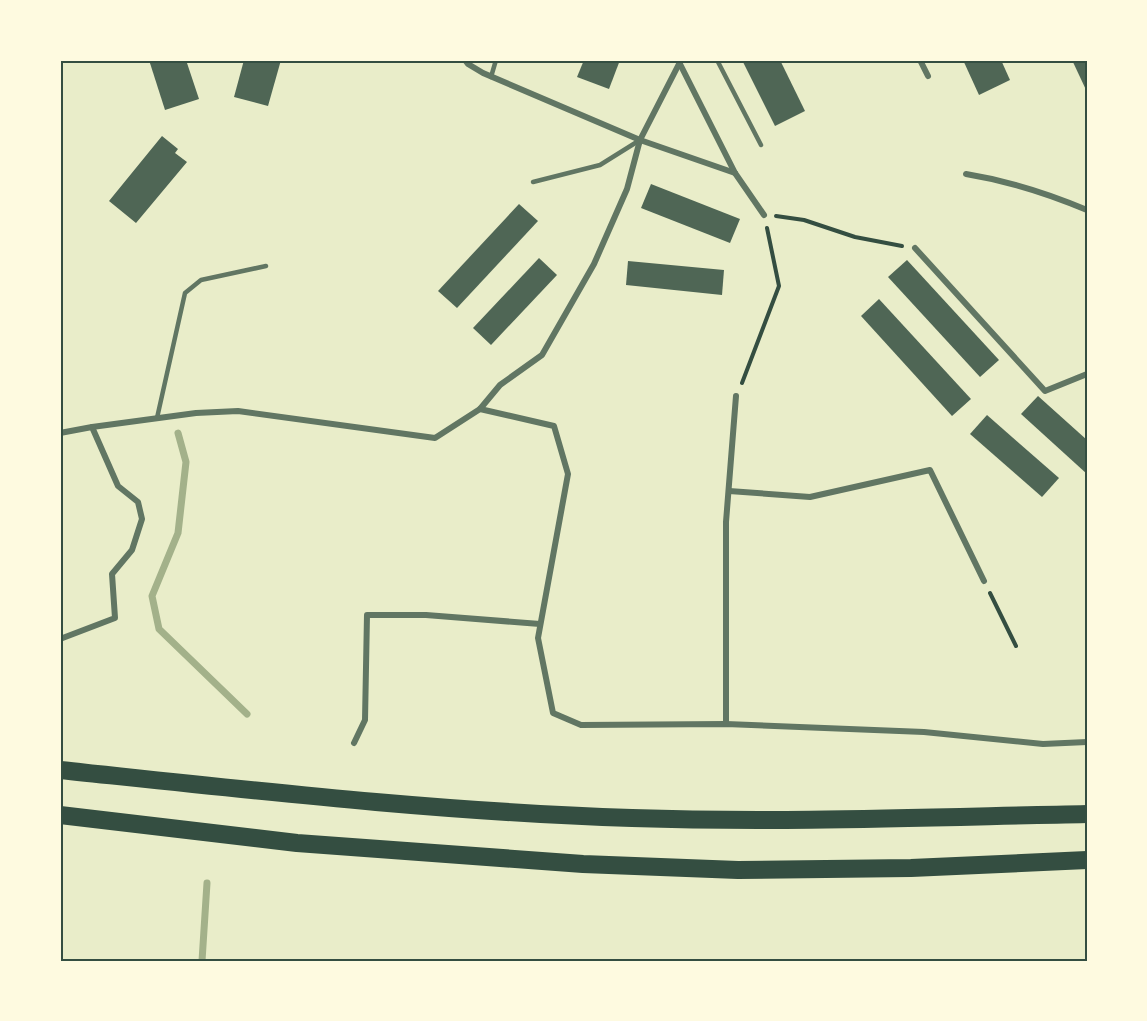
<svg xmlns="http://www.w3.org/2000/svg" width="1147" height="1021" viewBox="0 0 1147 1021" font-family="'Source Sans 3',sans-serif">
<style>
.lines{fill:none;stroke-linecap:round;stroke-linejoin:round}
.stream{stroke:#a3b18a;stroke-width:7}
.building{fill:#4f6655}
.path{stroke:#344e41;stroke-width:4}
.service{stroke:#617663;stroke-width:4.5}
.minor{stroke:#617663;stroke-width:6}
.motorway{stroke:#344e41;stroke-width:18}
.neatline{fill:none;stroke:#344e41;stroke-width:2}
</style>
<rect width="100%" height="100%" fill="#e9edc9"/>
<g class="lines">
<g class="stream">
<polyline points="178,433 186,462 178,533 152,596 159,629 247,714"/>
<polyline points="202,961 207,883"/>
</g>
</g>
<g class="building">
<polygon points="149,60 186,60 199,99 165,110"/>
<polygon points="244,60 281,60 268,106 234,97"/>
<polygon points="584,60 620,60 609,89 577,77"/>
<polygon points="742,60 780,60 805,111 775,126"/>
<polygon points="963,60 1001,60 1010,80 979,95"/>
<polygon points="1072,60 1087,60 1087,92"/>
<polygon points="162,136 178,149 175,153 187,162 136,223 109,201"/>
<polygon points="651,184 740,219 730,243 641,208"/>
<polygon points="519,204 538,221 457,308 438,291"/>
<polygon points="539,258 557,275 491,345 473,328"/>
<polygon points="907,260 999,360 980,377 888,277"/>
<polygon points="628,261 724,270 722,295 626,285"/>
<polygon points="879,299 971,399 952,416 861,316"/>
<polygon points="1038,396 1087,440 1087,474 1021,414"/>
<polygon points="987,415 1059,478 1042,497 970,434"/>
</g>
<g class="lines">
<g class="path">
<polyline points="776,216 804,220 855,237 902,246"/>
<polyline points="742,383 779,286 767,228"/>
<polyline points="990,593 1016,646"/>
</g>
<g class="service">
<polyline points="717,60 761,145"/>
<polyline points="491,77 496,60"/>
<polyline points="533,182 600,165 640,140"/>
<polyline points="157,418 185,293 201,280 266,266"/>
</g>
<g class="minor">
<polyline points="465,60 468,64 483,73 640,140 735,173"/>
<polyline points="920,60 928,76"/>
<polyline points="680,64 735,173 764,215"/>
<path d="M966 174C1009 181 1047 193 1087 210"/>
<polyline points="915,248 1045,391 1087,374"/>
<polyline points="480,409 554,426 568,474 538,638 553,713 581,725 726,724 924,732 1043,744 1087,742"/>
<polyline points="60,433 92,427 196,413 238,411 435,438 480,409 500,385 542,355 594,264 627,189 640,140 681,60"/>
<polyline points="729,491 810,497 930,470 984,581"/>
<polyline points="60,639 115,618 112,574 132,550 142,519 138,502 118,486 92,427"/>
<polyline points="726,724 726,522 736,396"/>
<polyline points="354,743 365,720 367,615 426,615 540,624"/>
</g>
<g class="motorway">
<path d="M60 770C250 790 441 812 632 818 784 823 935 817 1087 814"/>
<polyline points="60,815 297,843 583,864 738,870 911,868 1087,860"/>
</g>
</g>
<rect width="1147" height="1021" fill="none" stroke="#fefae0" stroke-width="123"/>
<rect x="62" y="62" width="1024" height="898" class="neatline"/>
</svg>
